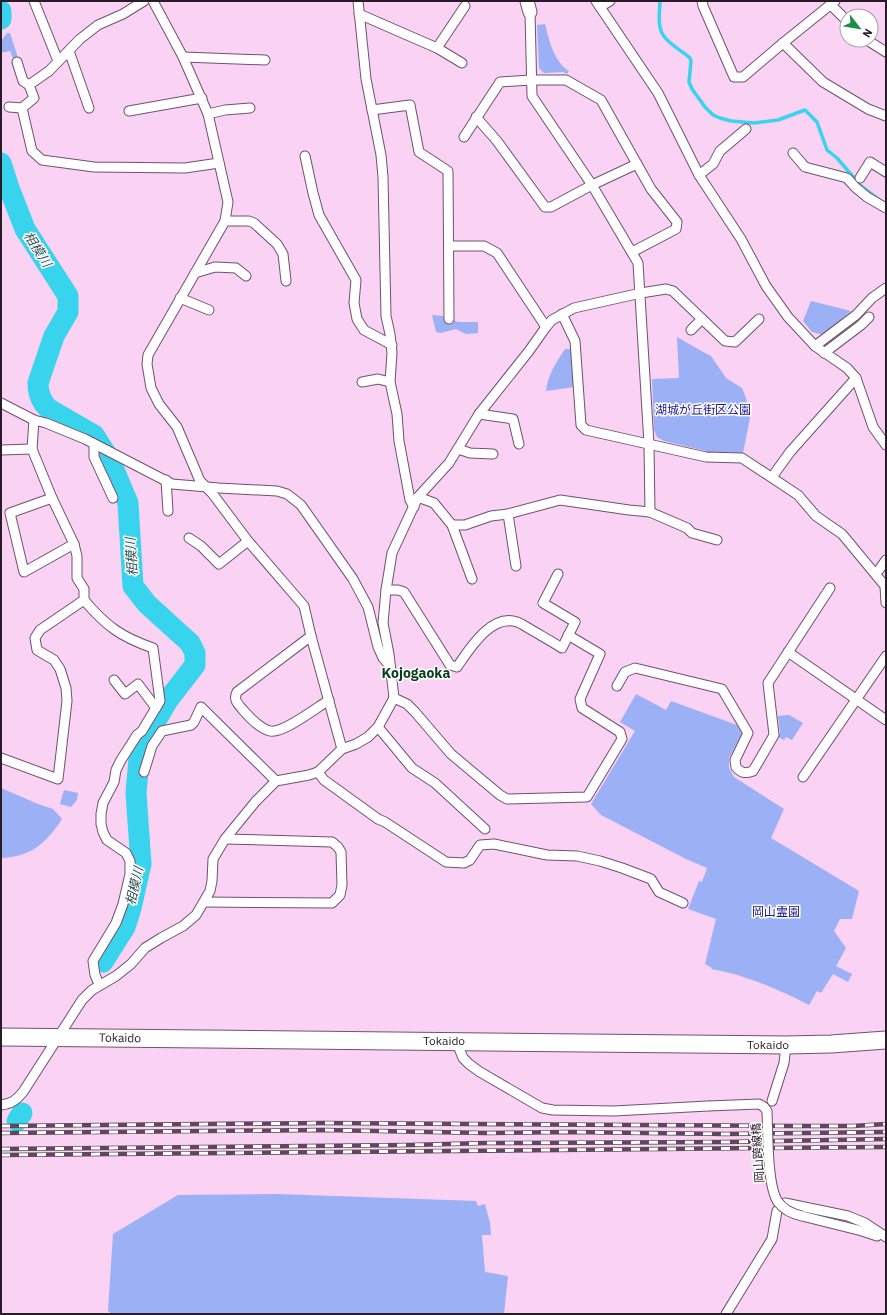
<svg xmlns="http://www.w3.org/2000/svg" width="887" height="1315" viewBox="0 0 887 1315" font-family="'IBM Plex Sans','Noto Sans JP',sans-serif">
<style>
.green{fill:#9bb0f5}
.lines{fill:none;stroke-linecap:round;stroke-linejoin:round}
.stream{stroke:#38d4ed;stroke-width:3.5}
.river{stroke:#38d4ed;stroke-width:21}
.street-casing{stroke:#72506e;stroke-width:11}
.secondary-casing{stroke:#72506e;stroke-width:15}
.highway-casing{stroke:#72506e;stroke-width:19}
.street{stroke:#fff;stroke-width:9}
.secondary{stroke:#fff;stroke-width:13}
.highway{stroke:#fff;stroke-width:17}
.rail-casing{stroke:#5e495b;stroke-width:4.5}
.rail{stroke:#fff;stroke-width:3;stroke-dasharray:9;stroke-linecap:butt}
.street-bridge-casing{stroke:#72506e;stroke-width:11;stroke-linecap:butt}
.street-bridge{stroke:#fff;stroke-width:9}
.labels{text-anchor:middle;stroke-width:3;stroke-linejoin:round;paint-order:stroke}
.park-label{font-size:12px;fill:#1a1492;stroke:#fff}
.street-label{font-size:12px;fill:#291b28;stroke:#fff}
.water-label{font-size:13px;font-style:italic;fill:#315156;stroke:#fff}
.quarter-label{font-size:14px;font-weight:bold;fill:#073d1b;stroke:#fff}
</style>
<rect width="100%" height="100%" fill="#fad2f4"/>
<g class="green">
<path d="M545 24C549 40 554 62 569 71L567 74 563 72 544 73 539 68 537 25Z"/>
<polygon points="7,33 10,33 19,61 15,63 10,51 1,53 1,41"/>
<polygon points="811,301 851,311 823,335 812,332 803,321"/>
<polygon points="432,315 443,316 444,319 453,319 457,322 478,322 478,333 466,334 456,329 441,333 436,332"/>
<polygon points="677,337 705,353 711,356 726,378 742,388 746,398 750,418 743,453 710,452 664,441 657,437 654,430 652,379 679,378"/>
<path d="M565 349H572L574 387 546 391C548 374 556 363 565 349Z"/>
<path d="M636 694 666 710 671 701 737 725 742 734 729 758V768L734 777 784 809 771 838 859 891 852 919H840L834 931 846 948 836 966 852 974 848 982 833 974 821 993 817 991 809 1005C779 990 744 974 711 969L712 968 705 964 716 919 688 909 699 881 702 882 707 868 686 859 601 815 591 804 635 731 620 722Z"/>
<polygon points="789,715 803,723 792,740 786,737 784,740 778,737 780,733 778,716"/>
<path d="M1 788 38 804 53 809 62 819C46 843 31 857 1 858Z"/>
<polygon points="64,790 78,793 77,800 71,807 60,804"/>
<polygon points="278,1194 476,1201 478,1206 485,1204 490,1223 491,1235 482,1235 485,1272 508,1276 504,1314 112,1314 108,1311 113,1234 178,1195"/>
</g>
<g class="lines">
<path class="stream" d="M660 1C660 9 658 18 660 27 662 41 680 49 690 58L691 61 689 82 692 89 705 107 713 115 720 118 731 121 754 123 778 120 805 110 817 122 827 150 837 158 861 186 878 199"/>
<g class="river">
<polyline points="1,11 1,19"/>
<path d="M1 163 9 188 25 229 68 296V312L54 336 38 383C38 394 41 402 49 409L94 435 110 460 128 503 133 586 147 604 190 643 195 653V665L168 700 140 748 136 793 141 864 131 908 125 927 103 962"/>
<polyline points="17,1121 22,1113"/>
</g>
<g class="street-casing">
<g id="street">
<polyline points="34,1 58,61"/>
<polyline points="144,1 123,14 98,25 80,39 49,71 29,85 34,98 22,108 32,151 42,160 94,167 185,168 219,163"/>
<polyline points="153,1 183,57 208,114 228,202 225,221 148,355 147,364 151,388 159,404 177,427 200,481 212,493 248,541 304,606 311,636 342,749"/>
<polyline points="358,1 366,79 381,155 383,177 386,316 390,334 392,353 390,382 397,414 399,441 410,500 414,507"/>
<polyline points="596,1 658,93 699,175 741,239 766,286 788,317 815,346 847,368 856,378 873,427 886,445"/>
<polyline points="702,1 703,6 734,77 743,77 783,43 835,1"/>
<polyline points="831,5 847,21"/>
<polyline points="600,7 610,1"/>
<polyline points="530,12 532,96 592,185 638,263 649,444 650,512"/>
<polyline points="359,14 437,48 462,63"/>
<polyline points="867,40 886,52"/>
<polyline points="783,43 823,82 868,109 886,116"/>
<polyline points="437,48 465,6"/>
<polyline points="69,51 89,108"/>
<polyline points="183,57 265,60"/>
<polyline points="17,62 23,81 29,85"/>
<polyline points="9,107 22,108"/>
<polyline points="372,110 410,105 419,152 448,171 449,319"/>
<polyline points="129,111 202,98"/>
<polyline points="208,114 225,110 250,108"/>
<polyline points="476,117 497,141 545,207 551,207 592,185 637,164"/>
<polyline points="464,137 500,82 531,80 566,80 601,100 651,189 677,222 676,229 632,252"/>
<polyline points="793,153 805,167 847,178 855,187 867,197 886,208"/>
<polyline points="305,156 313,193 319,215 356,280 354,303 357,319 364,330 392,345"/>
<polyline points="699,175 713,164 720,151 746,129"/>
<polyline points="860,178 870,162 886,172"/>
<polyline points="225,221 249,221 254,223 277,244 283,254 286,281"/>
<polyline points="449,246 484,246 497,253 546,327"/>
<polyline points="195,273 215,267 236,268 246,276"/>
<polyline points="180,298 209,310"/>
<polyline points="562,314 575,341 581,425 586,430 706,457 742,458 798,495 816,516 842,534 885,586 886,603"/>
<polyline points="691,330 702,319"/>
<polyline points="815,346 856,315 872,298 886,288"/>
<polyline points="824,353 861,325 869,317"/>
<polyline points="362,382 378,379 390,382"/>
<polyline points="1,403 34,420 46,423 85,439 172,484 219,488 277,491 287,494 301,505 353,579 368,607 378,647 383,658 390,666"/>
<polyline points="479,414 513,419 519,444"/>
<polyline points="94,444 94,457 113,498"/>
<polyline points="458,449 470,453 493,454"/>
<polyline points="1,450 32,449"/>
<polyline points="772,477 790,452 856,378"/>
<polyline points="166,480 168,511"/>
<polyline points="418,497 434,503 452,525 472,579"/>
<polyline points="52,498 10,513 24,572 74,544"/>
<polyline points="508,514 516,566"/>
<polyline points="452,525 465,525 491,516 508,514 560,500 629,510 650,512 687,528 692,533 717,540"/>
<polyline points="189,538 201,546 219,564 248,541"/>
<polyline points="876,574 886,560"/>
<path d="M386 590H398L404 592 450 665 457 667C469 650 491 613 517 622 521 623 526 627 530 629 540 635 551 641 562 648L575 622 543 603 558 574"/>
<path d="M84 600C106 626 121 637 153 648L160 701 142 731 137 735 121 760 116 770 114 782 103 803 101 814V824L103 832 107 840 126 853 130 861V874L123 904 116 923 93 961 95 975 99 984"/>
<path d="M311 636 237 692C233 700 238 704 243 710 249 717 261 729 270 731 283 734 316 708 329 700"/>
<polyline points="788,652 886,720"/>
<polyline points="114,680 125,694 138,684 156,708"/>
<path d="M617 686 625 672 635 668 722 689 748 733 735 760 736 767C741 773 745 774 753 771L774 735 768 683 830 588"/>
<polyline points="394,698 407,704 415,712 451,754 500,795 507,799 587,797 622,739 620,732 582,708 580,699 600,654 568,635"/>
<polyline points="378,727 412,768 435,783 485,829"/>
<polyline points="1,758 58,779 67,701 66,688 60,669 54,660 37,650 35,638 40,630 84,600 84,589 77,578 77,556 74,544 52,498 32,449 34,420"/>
<polyline points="144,772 152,746 162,731 191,725 194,722 201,707 276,781"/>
<polyline points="318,772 324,780 378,819 385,822 446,862 464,863 470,860 480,845 494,844 547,855 577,856 600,861 622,868 651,879 659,892 683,903"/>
<polyline points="803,777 886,656"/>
<polyline points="204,902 332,903 340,895 342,885 341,852 338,847 332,842 225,839"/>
<polyline points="456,1041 463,1058 469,1064 480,1072 542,1108 553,1110 614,1111 708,1106"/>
<polyline points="772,1101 784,1063 786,1045"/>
<path d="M1 1105C12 1104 17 1099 23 1092L82 1000 92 990 116 976 131 964 145 948 161 938 183 926 196 915 210 891 212 881 213 859 225 839 256 801 276 781 309 775 318 772 342 749 356 744 368 737 378 727 394 698 389 654 383 623 386 590 392 553 418 497 449 463 479 414 529 351 546 327 552 320 574 308 641 293 666 289 673 291 725 341 735 342 759 319"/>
<polyline points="802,1216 862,1231 877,1236"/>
<polyline points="726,1314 772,1239 777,1211 785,1203 848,1216 865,1223 886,1237"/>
</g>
</g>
<g class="secondary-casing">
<polyline id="secondary" points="527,1 530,12"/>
</g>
<g class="highway-casing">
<polyline id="highway" points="1,1037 786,1045 831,1044 886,1040"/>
</g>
<use href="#street" class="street"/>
<use href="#secondary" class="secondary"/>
<use href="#highway" class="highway"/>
<g class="rail-casing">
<g id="rail">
<polyline points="1,1126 322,1123 793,1126 853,1126 886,1124"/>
<polyline points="1,1133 322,1130 486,1133 568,1132 726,1134 886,1132"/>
<polyline points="1,1149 410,1145 486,1143 727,1142 886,1139"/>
<polyline points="1,1155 886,1147"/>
</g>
</g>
<use href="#rail" class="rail"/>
<g class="street-bridge-casing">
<path id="street-bridge" d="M708 1106 759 1104 764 1107 767 1111C768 1133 767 1186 778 1202 784 1210 793 1214 802 1216"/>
</g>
<use href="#street-bridge" class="street-bridge"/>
</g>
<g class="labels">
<g class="park-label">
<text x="703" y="414">湖城が丘街区公園</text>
<text x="776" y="916">岡山霊園</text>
</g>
<g class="street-label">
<text transform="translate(120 1038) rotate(1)" y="4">Tokaido</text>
<text x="444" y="1045">Tokaido</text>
<text x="768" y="1049">Tokaido</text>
<text transform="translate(758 1153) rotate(-94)" y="4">岡山跨線橋</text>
</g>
<g class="water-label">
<text transform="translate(38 249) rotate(57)" y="5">相模川</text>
<text transform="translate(131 557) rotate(-94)" y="5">相模川</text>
<text transform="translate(134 886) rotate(-77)" y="5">相模川</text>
</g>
<g class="quarter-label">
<text x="416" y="678">Kojogaoka</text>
</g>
</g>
<rect width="887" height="1315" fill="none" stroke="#291b28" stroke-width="4"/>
<g transform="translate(859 28) rotate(121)"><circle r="19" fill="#ffffff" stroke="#a9a4a9"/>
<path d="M0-3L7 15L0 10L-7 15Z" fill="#1b8d47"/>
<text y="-6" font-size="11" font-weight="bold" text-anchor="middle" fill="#291b28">N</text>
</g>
</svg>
